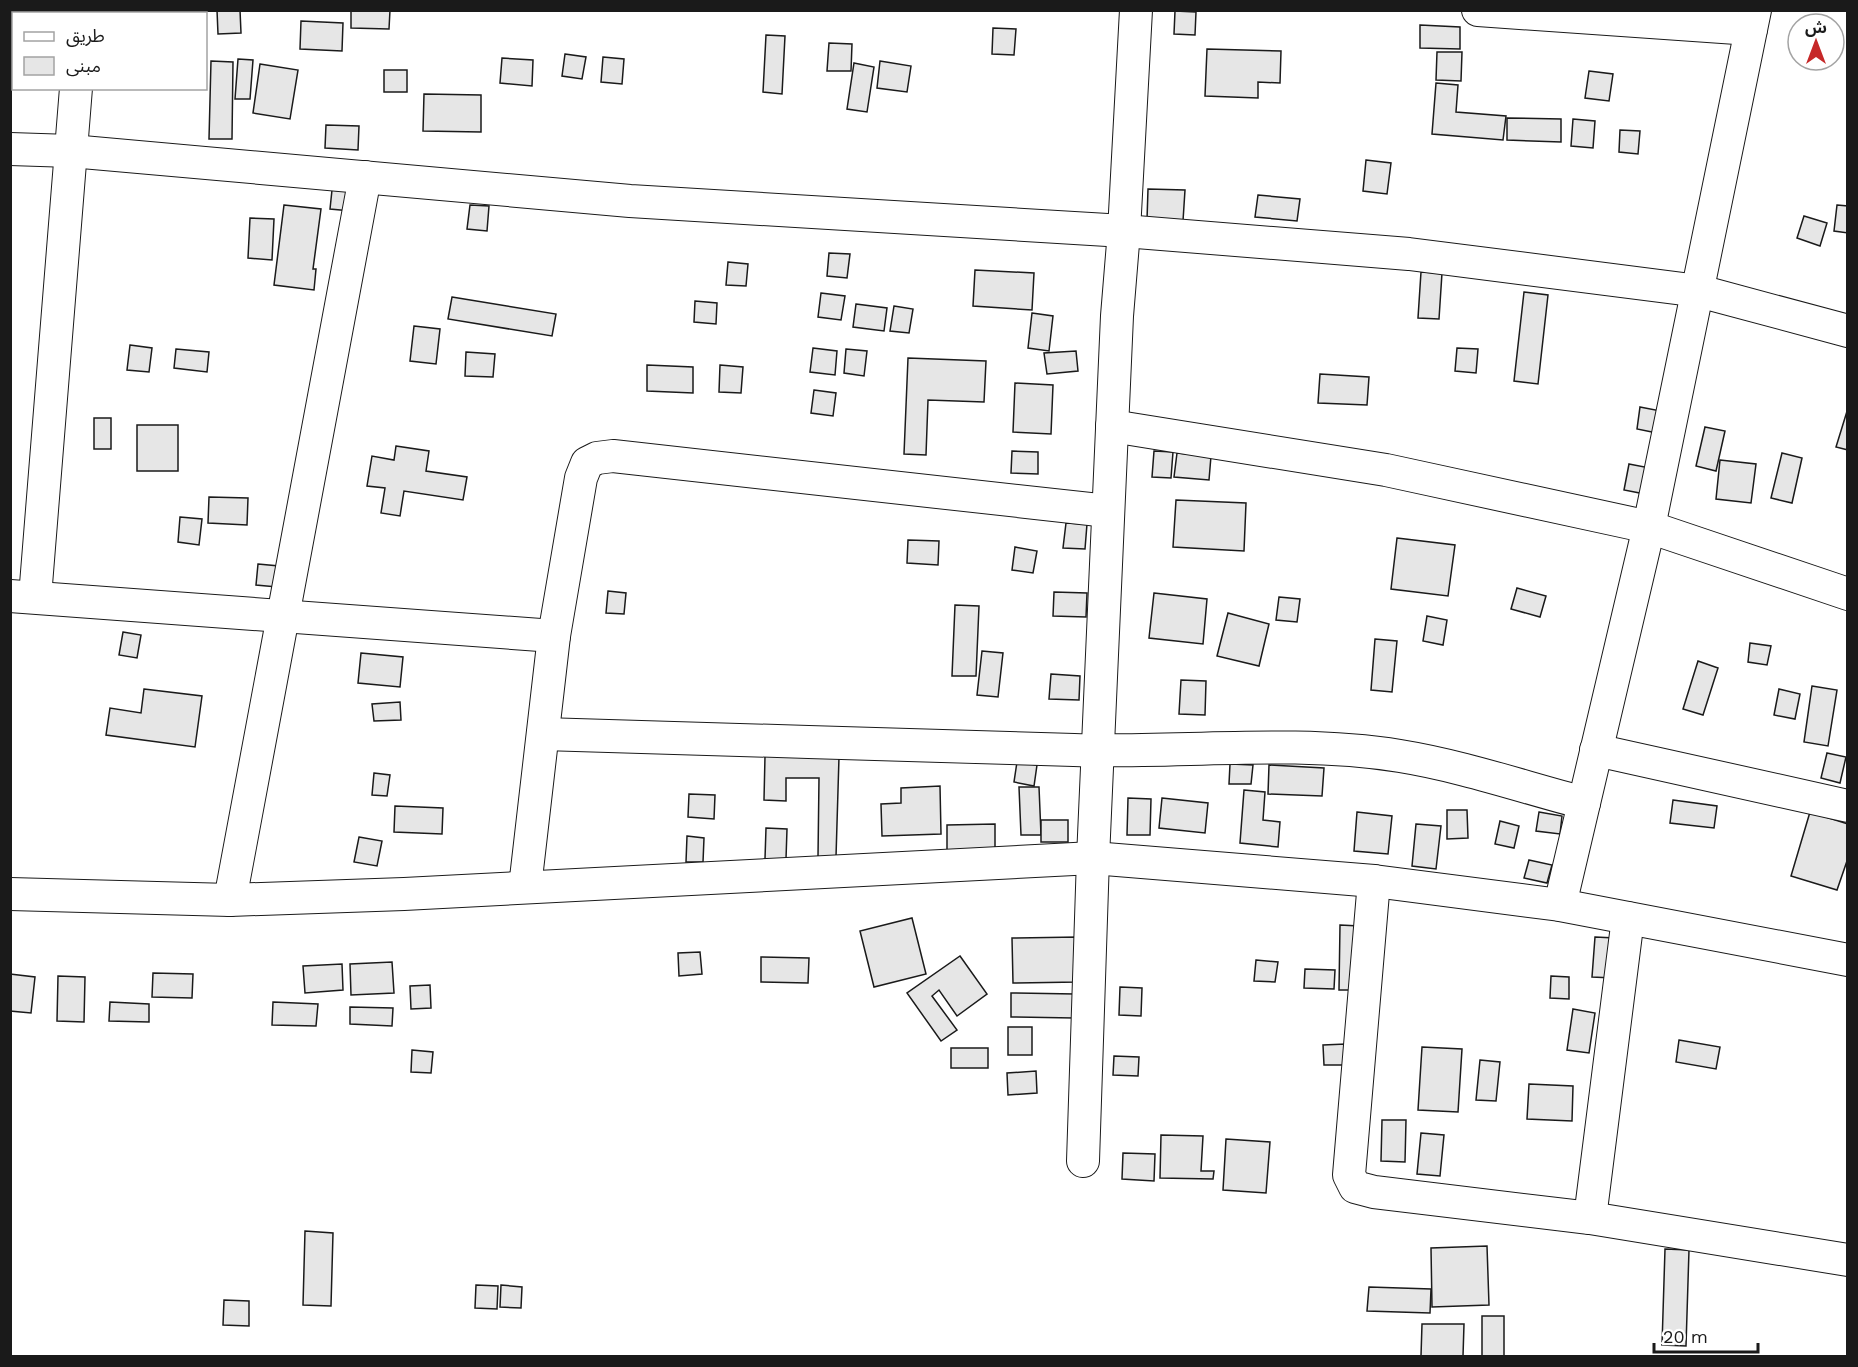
<svg xmlns="http://www.w3.org/2000/svg" width="1858" height="1367" viewBox="0 0 1858 1367" font-family="'Work Sans','Noto Sans Arabic',sans-serif">
<style>
.building{fill:#e6e6e6;stroke:#1a1a1a;stroke-width:1.5}
.lines{fill:none;stroke-linecap:round;stroke-linejoin:round}
.minor-casing{stroke:#1a1a1a;stroke-width:34}
.minor{stroke:#fff;stroke-width:32}
</style>
<rect width="100%" height="100%" fill="#fff"/>
<g class="building">
<rect x="117" y="10" width="54" height="4"/>
<polygon points="217,10 240,10 241,33 218,34"/>
<polygon points="351,10 390,10 389,29 351,28"/>
<polygon points="1175,11 1196,12 1195,35 1174,34"/>
<polygon points="301,21 343,23 342,51 300,49"/>
<polygon points="1420,25 1460,27 1460,49 1420,48"/>
<polygon points="993,28 1016,29 1014,55 992,54"/>
<polygon points="766,35 785,36 782,94 763,92"/>
<polygon points="829,43 852,44 851,71 827,71"/>
<polygon points="1207,49 1281,51 1280,83 1258,82 1258,98 1205,96"/>
<polygon points="1437,52 1462,52 1461,81 1436,80"/>
<polygon points="565,54 586,57 582,79 562,76"/>
<polygon points="603,57 624,59 622,84 601,82"/>
<polygon points="502,58 533,60 532,86 500,83"/>
<polygon points="238,59 253,60 250,99 235,99"/>
<polygon points="211,61 233,62 232,139 209,139"/>
<polygon points="880,61 911,66 907,92 877,88"/>
<polygon points="854,63 874,67 867,112 847,109"/>
<polygon points="260,64 298,70 290,119 253,113"/>
<rect x="384" y="70" width="23" height="22"/>
<polygon points="1589,71 1613,74 1609,101 1585,98"/>
<polygon points="1436,83 1458,85 1456,112 1506,116 1503,140 1432,134"/>
<polygon points="424,94 481,95 481,132 423,131"/>
<polygon points="1507,118 1561,119 1561,142 1507,140"/>
<polygon points="1573,119 1595,121 1593,148 1571,146"/>
<polygon points="326,125 359,126 358,150 325,148"/>
<polygon points="1620,130 1640,131 1638,154 1619,152"/>
<polygon points="1366,160 1391,163 1387,194 1363,191"/>
<polygon points="1148,189 1185,190 1183,221 1147,220"/>
<polygon points="332,190 354,192 351,211 330,209"/>
<polygon points="1258,195 1300,199 1297,221 1255,217"/>
<polygon points="284,205 321,209 313,269 316,269 314,290 274,285"/>
<polygon points="470,205 489,206 487,231 467,229"/>
<polygon points="1837,205 1848,206 1848,233 1834,231"/>
<polygon points="1804,216 1827,223 1820,246 1797,238"/>
<polygon points="250,218 274,219 272,260 248,258"/>
<polygon points="829,253 850,254 847,278 827,276"/>
<polygon points="728,262 748,264 746,286 726,285"/>
<polygon points="975,270 1034,273 1032,310 973,306"/>
<polygon points="1421,272 1442,273 1439,319 1418,318"/>
<polygon points="1524,292 1548,295 1538,384 1514,381"/>
<polygon points="821,293 845,296 841,320 818,317"/>
<polygon points="452,297 556,314 552,336 448,319"/>
<polygon points="695,301 717,303 716,324 694,322"/>
<polygon points="856,304 887,308 884,331 853,327"/>
<polygon points="894,306 913,309 909,333 890,331"/>
<polygon points="1032,313 1053,316 1049,351 1028,348"/>
<polygon points="414,326 440,329 436,364 410,361"/>
<polygon points="130,345 152,348 149,372 127,370"/>
<polygon points="813,348 837,351 835,375 810,372"/>
<polygon points="1457,348 1478,349 1476,373 1455,371"/>
<polygon points="176,349 209,352 207,372 174,368"/>
<polygon points="846,349 867,351 864,376 844,373"/>
<polygon points="1076,351 1078,371 1047,374 1044,353"/>
<polygon points="466,352 495,354 493,377 465,376"/>
<polygon points="908,358 986,361 984,402 928,400 926,455 904,454"/>
<polygon points="647,365 693,367 693,393 647,391"/>
<polygon points="720,365 743,367 741,393 719,392"/>
<polygon points="1320,374 1369,377 1367,405 1318,403"/>
<polygon points="1015,383 1053,385 1051,434 1013,432"/>
<polygon points="814,390 836,393 833,416 811,413"/>
<polygon points="1640,407 1666,412 1662,434 1637,429"/>
<polygon points="1848,408 1848,450 1836,447"/>
<rect x="94" y="418" width="17" height="31"/>
<rect x="137" y="425" width="41" height="46"/>
<polygon points="1705,427 1725,431 1716,471 1696,466"/>
<polygon points="396,446 429,451 426,471 467,477 463,500 404,491 400,516 381,513 385,488 367,486 372,456 394,460"/>
<polygon points="1012,451 1038,452 1038,474 1011,473"/>
<polygon points="1154,451 1173,452 1171,478 1152,477"/>
<polygon points="1177,453 1211,456 1209,480 1174,477"/>
<polygon points="1782,453 1802,458 1792,503 1771,498"/>
<polygon points="1720,460 1756,464 1751,503 1716,499"/>
<polygon points="1629,464 1650,468 1645,494 1624,490"/>
<polygon points="209,497 248,498 247,525 208,523"/>
<polygon points="1176,500 1246,503 1244,551 1173,547"/>
<polygon points="180,517 202,519 199,545 178,542"/>
<polygon points="1066,523 1087,524 1085,549 1063,548"/>
<polygon points="1397,538 1455,545 1448,596 1391,589"/>
<polygon points="908,540 939,541 938,565 907,563"/>
<polygon points="1015,547 1037,551 1033,573 1012,570"/>
<polygon points="258,564 279,566 277,587 256,585"/>
<polygon points="1517,588 1546,596 1540,617 1511,609"/>
<polygon points="608,591 626,593 624,614 606,613"/>
<polygon points="1054,592 1087,593 1086,617 1053,616"/>
<polygon points="1154,593 1207,599 1203,644 1149,638"/>
<polygon points="1279,597 1300,599 1297,622 1276,620"/>
<polygon points="955,605 979,606 976,676 952,676"/>
<polygon points="1228,613 1269,624 1259,666 1217,656"/>
<polygon points="1427,616 1447,620 1443,645 1423,641"/>
<polygon points="123,632 141,635 137,658 119,655"/>
<polygon points="1375,639 1397,641 1392,692 1371,690"/>
<polygon points="1750,643 1771,646 1767,665 1748,662"/>
<polygon points="982,651 1003,653 998,697 977,695"/>
<polygon points="361,653 403,657 400,687 358,683"/>
<polygon points="1698,661 1718,668 1703,715 1683,709"/>
<polygon points="1051,674 1080,676 1079,700 1049,699"/>
<polygon points="1181,680 1206,681 1205,715 1179,714"/>
<polygon points="1812,686 1837,690 1828,746 1804,742"/>
<polygon points="144,689 202,696 195,747 106,735 110,708 141,713"/>
<polygon points="1779,689 1800,694 1795,719 1774,715"/>
<polygon points="400,702 401,720 374,721 372,704"/>
<polygon points="1827,753 1846,757 1840,783 1821,778"/>
<polygon points="765,756 839,757 836,857 818,857 819,778 786,778 786,801 764,800"/>
<polygon points="1017,762 1037,765 1034,786 1014,782"/>
<polygon points="1230,764 1253,765 1251,784 1229,784"/>
<polygon points="1269,765 1324,768 1322,796 1268,794"/>
<polygon points="374,773 390,775 387,796 372,795"/>
<polygon points="940,786 941,834 882,836 881,804 901,803 901,788"/>
<polygon points="1019,787 1039,787 1041,835 1021,835"/>
<polygon points="1244,790 1265,792 1263,820 1280,822 1278,847 1240,843"/>
<polygon points="689,794 715,795 714,819 688,817"/>
<polygon points="1128,798 1151,799 1150,835 1127,835"/>
<polygon points="1162,798 1208,803 1205,833 1159,828"/>
<polygon points="1673,800 1717,806 1714,828 1670,823"/>
<polygon points="395,806 443,808 442,834 394,832"/>
<polygon points="1447,810 1467,810 1468,838 1447,839"/>
<polygon points="1357,812 1392,816 1388,854 1354,851"/>
<polygon points="1539,812 1562,816 1560,834 1536,831"/>
<polygon points="1810,812 1848,824 1848,858 1837,890 1791,876"/>
<rect x="1041" y="820" width="27" height="22"/>
<polygon points="1500,821 1519,826 1514,848 1495,844"/>
<polygon points="995,824 995,850 947,851 947,825"/>
<polygon points="1416,824 1441,826 1436,869 1412,866"/>
<polygon points="766,828 787,829 786,859 765,859"/>
<polygon points="687,836 704,838 703,862 686,862"/>
<polygon points="359,837 382,841 377,866 354,862"/>
<polygon points="1529,860 1552,865 1547,883 1524,878"/>
<polygon points="912,918 926,974 874,987 860,931"/>
<polygon points="1340,925 1359,926 1357,990 1339,990"/>
<polygon points="1078,937 1078,982 1013,983 1012,938"/>
<polygon points="1595,937 1615,938 1613,978 1592,977"/>
<polygon points="700,952 702,974 679,976 678,953"/>
<polygon points="960,956 987,994 957,1016 939,990 932,996 957,1030 941,1041 907,993"/>
<polygon points="761,957 809,958 808,983 761,982"/>
<polygon points="1256,960 1278,962 1275,982 1254,981"/>
<polygon points="392,962 394,993 351,995 350,964"/>
<polygon points="342,964 343,990 305,993 303,966"/>
<polygon points="1305,969 1335,970 1334,989 1304,988"/>
<polygon points="153,973 193,974 192,998 152,997"/>
<polygon points="10,974 35,977 31,1013 10,1011"/>
<polygon points="58,976 85,977 84,1022 57,1021"/>
<polygon points="1551,976 1569,977 1569,999 1550,998"/>
<polygon points="430,985 431,1008 411,1009 410,986"/>
<polygon points="1120,987 1142,988 1141,1016 1119,1015"/>
<polygon points="1011,993 1075,994 1074,1018 1011,1017"/>
<polygon points="110,1002 149,1004 149,1022 109,1021"/>
<polygon points="273,1002 318,1004 316,1026 272,1025"/>
<polygon points="350,1007 393,1008 392,1026 350,1024"/>
<polygon points="1573,1009 1595,1013 1589,1053 1567,1050"/>
<rect x="1008" y="1027" width="24" height="28"/>
<polygon points="1679,1040 1720,1047 1716,1069 1676,1062"/>
<polygon points="1346,1044 1347,1065 1324,1065 1323,1045"/>
<polygon points="1422,1047 1462,1049 1458,1112 1418,1110"/>
<rect x="951" y="1048" width="37" height="20"/>
<polygon points="412,1050 433,1052 431,1073 411,1072"/>
<polygon points="1114,1056 1139,1057 1138,1076 1113,1075"/>
<polygon points="1480,1060 1500,1062 1496,1101 1476,1100"/>
<polygon points="1036,1071 1037,1093 1008,1095 1007,1073"/>
<polygon points="1529,1084 1573,1086 1572,1121 1527,1119"/>
<polygon points="1382,1120 1406,1120 1405,1162 1381,1161"/>
<polygon points="1421,1133 1444,1135 1440,1176 1417,1174"/>
<polygon points="1161,1135 1203,1136 1201,1171 1214,1171 1213,1179 1160,1178"/>
<polygon points="1226,1139 1270,1142 1266,1193 1223,1190"/>
<polygon points="1123,1153 1155,1154 1154,1181 1122,1179"/>
<polygon points="305,1231 333,1233 331,1306 303,1305"/>
<polygon points="1487,1246 1489,1305 1432,1307 1431,1248"/>
<polygon points="1665,1249 1689,1250 1686,1346 1662,1345"/>
<polygon points="476,1285 498,1286 497,1309 475,1308"/>
<polygon points="501,1285 522,1287 521,1308 500,1307"/>
<polygon points="1369,1287 1431,1289 1430,1313 1367,1311"/>
<polygon points="224,1300 249,1301 249,1326 223,1325"/>
<rect x="1482" y="1316" width="22" height="40"/>
<polygon points="1422,1324 1464,1324 1463,1356 1421,1356"/>
</g>
<g class="lines">
<g class="minor-casing">
<g id="minor">
<polyline points="1478,10 1751,29"/>
<polyline points="82,14 83,10"/>
<polyline points="10,149 71,151 630,201 1124,231 1409,254 1699,291 1848,331"/>
<polyline points="1112,426 1386,470 1649,527 1848,594"/>
<polyline points="10,596 554,636"/>
<polyline points="35,597 76,88"/>
<path d="M543 734C720 739 897 745 1074 750 1182 753 1293 739 1400 756 1462 766 1523 787 1584 803"/>
<polyline points="1596,750 1848,806"/>
<polyline points="1374,881 1349,1175 1355,1187 1374,1192 1590,1218 1848,1260"/>
<polyline points="525,887 554,636 581,478 587,463 597,458 613,456 1108,511"/>
<polyline points="10,894 230,900 404,894 1093,858 1374,881 1560,905 1848,960"/>
<polyline points="230,900 365,177"/>
<polyline points="1560,905 1649,527 1755,10"/>
<polyline points="1083,1161 1093,858 1117,316 1124,231 1136,10"/>
<polyline points="1590,1218 1628,918"/>
</g>
</g>
<use href="#minor" class="minor"/>
</g>
<rect width="1858" height="1367" fill="none" stroke="#1a1a1a" stroke-width="24"/>
<rect x="12" y="12" width="195" height="78" fill="#ffffff" stroke="#a3a3a3" stroke-width="1.5"/>
<rect x="24" y="32" width="30" height="9" fill="#ffffff" stroke="#a3a3a3" stroke-width="1.5"/>
<text x="66" y="42" font-size="18" fill="#1a1a1a">طريق</text>
<rect x="24" y="57" width="30" height="18" fill="#e6e6e6" stroke="#a3a3a3" stroke-width="1.5"/>
<text x="66" y="72" font-size="18" fill="#1a1a1a">مبنى</text>
<g transform="translate(1816 42)"><circle r="28" fill="#ffffff" stroke="#a3a3a3" stroke-width="1.5"/>
<path d="M0-4.5L10 22L0 15L-10 22Z" fill="#c62828"/>
<text y="-9" font-size="16" font-weight="bold" text-anchor="middle" fill="#1a1a1a">ش</text>
</g>
<path d="M1654 1343v9h104v-9" fill="none" stroke="#1a1a1a" stroke-width="3"/>
<text x="1663" y="1343" font-size="18" fill="#1a1a1a" stroke="#ffffff" stroke-width="4.5" paint-order="stroke">20 m</text>
</svg>
